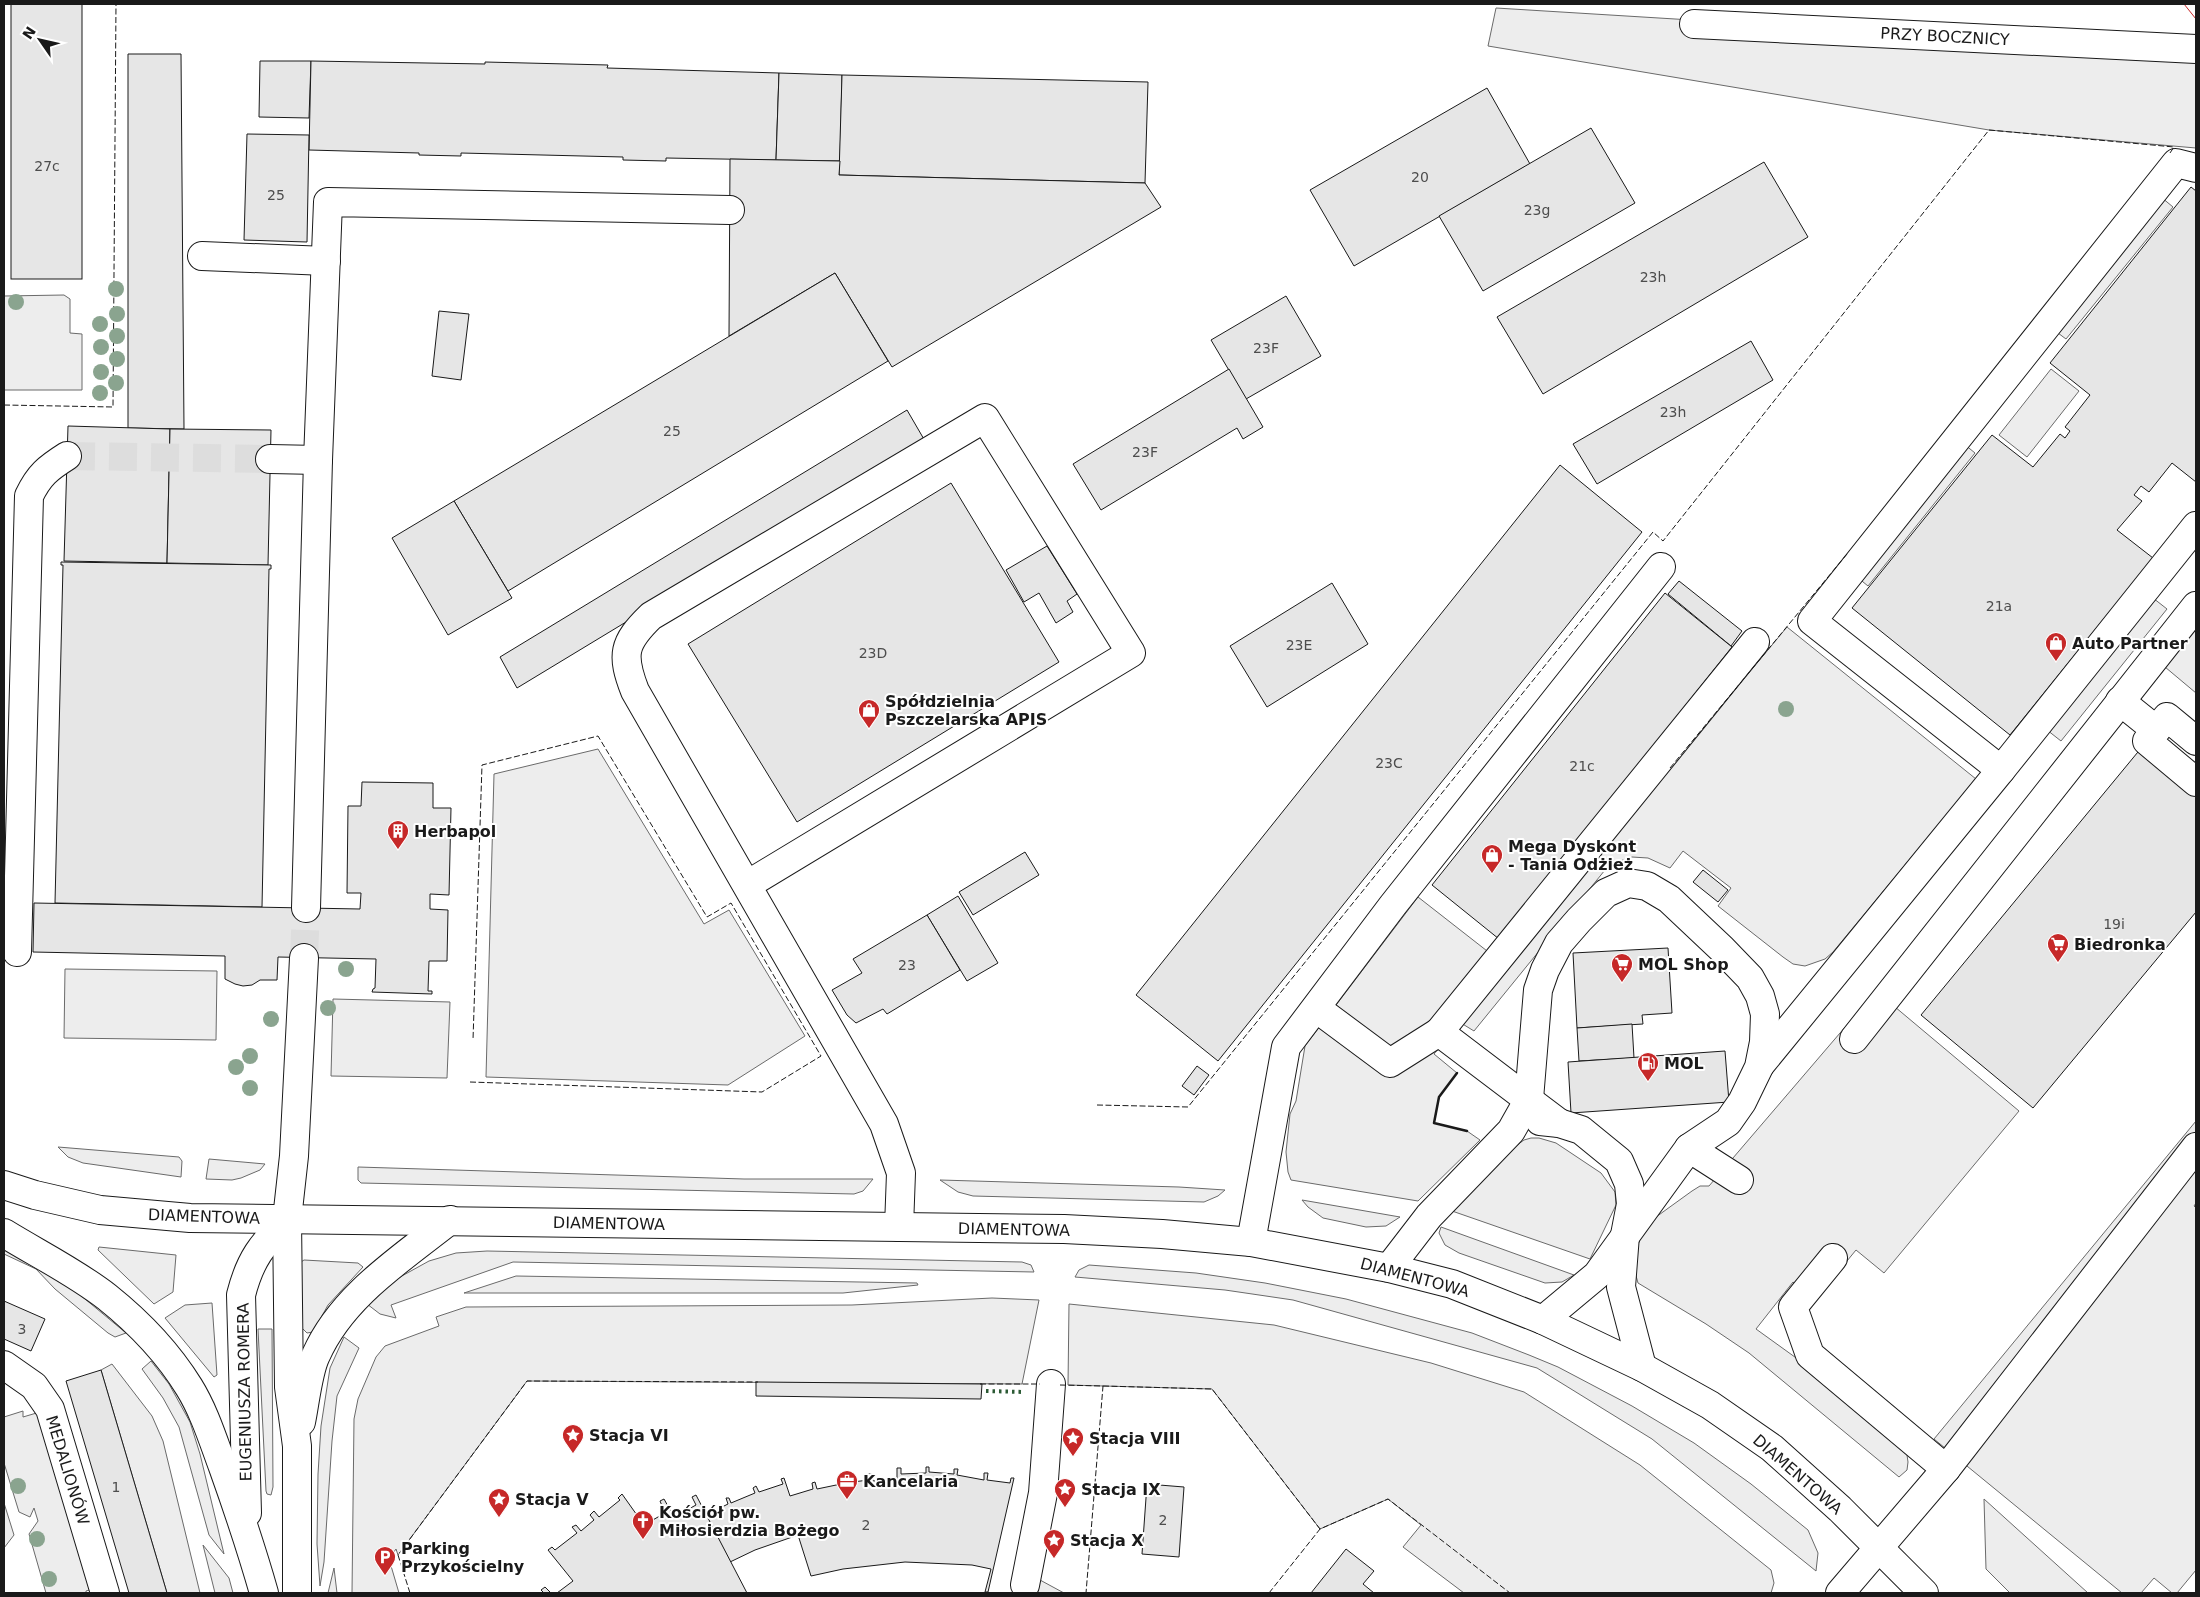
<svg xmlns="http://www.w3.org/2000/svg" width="2200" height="1597" viewBox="0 0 2200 1597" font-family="'DejaVu Sans',sans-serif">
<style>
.built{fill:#ededed;stroke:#6a6a6a}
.building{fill:#e6e6e6;stroke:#1a1a1a}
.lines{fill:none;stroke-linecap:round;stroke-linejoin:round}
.minor-tunnel{stroke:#ddd;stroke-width:28;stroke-dasharray:28 14;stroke-linecap:butt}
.minor-casing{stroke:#1a1a1a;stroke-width:30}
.minor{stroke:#fff;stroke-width:28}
.hedge{stroke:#2b5a34;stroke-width:4;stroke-dasharray:2.5 4;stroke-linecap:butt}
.fence{stroke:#1a1a1a;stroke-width:1;stroke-dasharray:6 2.5;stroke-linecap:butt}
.wall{stroke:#1a1a1a;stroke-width:2.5}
.power{stroke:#c62828;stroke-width:1;stroke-dasharray:18 4 2.5 4;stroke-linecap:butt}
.tree{fill:#8aa48f}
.labels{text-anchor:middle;stroke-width:4;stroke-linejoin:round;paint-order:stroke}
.number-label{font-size:14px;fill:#4d4d4d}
.street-label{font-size:16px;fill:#1a1a1a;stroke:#fff}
.poi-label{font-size:16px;font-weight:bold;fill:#1a1a1a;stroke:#fff;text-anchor:start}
</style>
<rect width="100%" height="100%" fill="#fff"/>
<g class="built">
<polygon points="1496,8 2196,51 2196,148 1989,130 1488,46"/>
<polygon points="2161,197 2173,207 2066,339 2054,330"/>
<polygon points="64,295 70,299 70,333 82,334 82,390 4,390 4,296"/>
<polygon points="2051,369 2079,391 2027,457 1999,435"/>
<polygon points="1964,444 1975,453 1868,586 1857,577"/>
<polygon points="2153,598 2167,609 2061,741 2047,730"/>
<polygon points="1787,627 1976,779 1833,952 1825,959 1805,966 1793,964 1783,957 1718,906 1731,888 1683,851 1670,868 1648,858 1632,857 1617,862 1605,870 1474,1031 1461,1023 1518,951"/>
<polygon points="2196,629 2196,693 2165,667"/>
<polygon points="598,749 704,924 729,910 805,1036 728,1085 486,1077 494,774"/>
<polygon points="1418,897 1505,965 1434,1054 1457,1073 1439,1097 1434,1123 1467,1131 1480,1140 1418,1201 1291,1180 1288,1172 1286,1152 1290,1114 1296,1101 1305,1046"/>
<polygon points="65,969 217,971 216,1040 64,1038"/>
<polygon points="1876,991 2019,1111 1884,1273 1856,1250 1815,1300 1793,1282 1756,1329 1799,1360 1899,1444 1907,1455 1908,1462 1907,1470 1899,1477 1749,1353 1706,1324 1638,1283 1635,1272 1637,1248 1641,1236 1656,1217 1692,1191 1700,1186 1709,1186"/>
<polygon points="333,999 450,1002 447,1078 331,1076"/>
<polygon points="2196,1121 2196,1203 2194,1206 2196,1208 2196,1570 2177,1593 2172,1593 2154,1578 2141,1593 2122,1593 1934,1439"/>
<polygon points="1531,1138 1539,1138 1556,1143 1601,1173 1615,1192 1616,1205 1590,1259 1452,1211 1517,1145 1524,1140"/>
<polygon points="58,1147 179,1157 182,1161 181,1177 83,1163 68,1157"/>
<polygon points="209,1159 265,1164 260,1170 241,1178 232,1180 206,1179"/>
<polygon points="358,1167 744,1179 873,1179 863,1191 854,1194 495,1186 361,1183 358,1180"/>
<polygon points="940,1180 1179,1187 1225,1190 1218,1196 1204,1202 973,1196 958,1192"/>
<polygon points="1302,1200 1400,1217 1386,1226 1366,1227 1323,1218 1308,1207"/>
<polygon points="1441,1227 1574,1275 1562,1282 1545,1283 1459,1253 1445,1245 1439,1233"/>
<polygon points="99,1247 176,1255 173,1292 154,1304 98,1250"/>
<polygon points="4,1249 73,1289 126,1333 115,1337 108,1333 55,1289 36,1269 4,1254"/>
<polygon points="487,1251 1022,1262 1031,1265 1034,1272 513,1262 391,1305 396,1318 380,1314 367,1304 391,1282 429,1261 456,1253"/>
<polygon points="304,1260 358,1263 363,1267 328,1305 313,1332 307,1333 302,1328 301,1262"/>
<polygon points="1089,1265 1196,1273 1265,1283 1346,1299 1472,1333 1529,1355 1558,1367 1632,1406 1694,1443 1751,1484 1808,1530 1818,1553 1816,1571 1652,1439 1537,1368 1293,1300 1225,1290 1075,1277 1079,1270"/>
<polygon points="516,1276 917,1283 918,1285 843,1293 464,1293"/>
<polygon points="992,1298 1039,1300 1022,1384 527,1381 398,1555 396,1549 389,1559 399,1593 352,1593 354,1419 358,1399 376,1357 385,1346 439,1326 436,1317 466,1307 852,1305"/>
<polygon points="212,1303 217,1375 214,1377 165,1318 185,1305"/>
<polygon points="1069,1304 1274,1325 1431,1363 1524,1392 1640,1465 1771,1570 1774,1583 1771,1593 1464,1593 1403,1547 1421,1525 1388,1499 1320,1529 1212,1389 1068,1385"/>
<polygon points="258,1329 272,1329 273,1487 271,1495 267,1494 266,1491"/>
<polygon points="344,1337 359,1348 337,1396 332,1441 324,1562 320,1586 317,1544 318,1474 321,1426 330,1368"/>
<polygon points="151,1361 169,1384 190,1422 200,1454 224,1554 209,1535 179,1427 163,1398 142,1369"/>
<polygon points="112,1364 152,1416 163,1441 200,1593 167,1593 101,1370"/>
<polygon points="50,1409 103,1586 86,1591 86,1593 46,1593 29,1534 38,1521 34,1508 30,1517 19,1512 4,1463 4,1417 23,1411 23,1417"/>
<polygon points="1984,1499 2088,1593 2010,1593 1986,1569"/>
<polygon points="4,1503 14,1535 4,1548"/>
<polygon points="203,1545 229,1578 233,1593 215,1593"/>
<polygon points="334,1568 337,1593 328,1593"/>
<polygon points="1040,1580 1064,1593 1017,1593"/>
</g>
<g class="building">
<rect x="11" y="4" width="71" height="275"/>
<polygon points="128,54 181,54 184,429 128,428"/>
<polygon points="260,61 311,61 309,118 259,117"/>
<polygon points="311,61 485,64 485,62 608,65 607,68 779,73 776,160 666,158 666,161 623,160 623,157 461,153 461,156 419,155 419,153 309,150"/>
<polygon points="779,73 842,75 840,161 776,160"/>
<polygon points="842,75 1148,82 1145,183 839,175"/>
<polygon points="1487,88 1530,164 1354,266 1310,190"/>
<polygon points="1591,128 1635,203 1483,291 1439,216"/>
<polygon points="247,134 309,135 307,242 244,240"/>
<polygon points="730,159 840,161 839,175 1145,183 1161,207 892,367 835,273 729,336"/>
<polygon points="1764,162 1808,237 1543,394 1497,317"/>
<polygon points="2191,187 2196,191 2196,482 2172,463 2149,492 2141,486 2134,495 2142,501 2117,530 2153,558 2010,735 1852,608 1992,435 2033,467 2060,434 2065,438 2070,431 2065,427 2090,395 2050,363"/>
<polygon points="835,273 888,361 508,591 454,501"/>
<polygon points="1286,296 1321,356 1246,399 1211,340"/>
<polygon points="439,311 469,314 461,380 432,376"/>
<polygon points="1751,341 1773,380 1597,484 1573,444"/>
<polygon points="1229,369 1263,427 1243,439 1237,428 1101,510 1073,464"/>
<polygon points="907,410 925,441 517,688 500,657"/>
<polygon points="68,426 170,429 167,563 64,561"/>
<polygon points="170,429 271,430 268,565 167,563"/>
<polygon points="1560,465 1642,532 1218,1061 1136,995"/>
<polygon points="951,483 1059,662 797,822 688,644"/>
<polygon points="454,501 512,598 448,635 392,538"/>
<polygon points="1047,546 1077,594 1067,601 1073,612 1056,623 1039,593 1024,602 1006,570"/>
<polygon points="61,562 271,565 271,569 269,569 262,907 55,903 63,565 61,565"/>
<polygon points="1679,581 1742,631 1731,646 1668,594"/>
<polygon points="1332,583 1368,644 1267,707 1230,646"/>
<polygon points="1665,593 1732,647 1499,939 1432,885"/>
<polygon points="2147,741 2196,782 2196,912 2033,1108 1921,1015"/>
<polygon points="362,782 433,783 433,808 451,808 449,895 430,894 430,909 448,910 447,961 429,961 428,991 432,991 432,994 372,992 373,989 375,988 376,959 278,957 277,980 260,980 252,985 243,986 235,984 225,979 225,956 33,952 34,903 360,909 361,893 347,893 348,806 361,806"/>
<polygon points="1025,852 1039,875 973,915 959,892"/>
<polygon points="1703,870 1728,890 1718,902 1693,882"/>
<polygon points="958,896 998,963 967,981 927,915"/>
<polygon points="927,915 960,970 887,1014 883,1009 856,1023 847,1015 832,990 862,973 853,959"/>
<polygon points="1668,948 1672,1013 1642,1015 1643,1024 1577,1028 1573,953"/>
<polygon points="1632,1024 1634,1058 1579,1061 1577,1028"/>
<polygon points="1725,1051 1729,1102 1571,1113 1568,1062"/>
<polygon points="1197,1066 1209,1075 1194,1095 1182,1086"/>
<polygon points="4,1301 45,1319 31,1351 4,1339"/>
<polygon points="101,1370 167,1593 129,1593 66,1381"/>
<polygon points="756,1382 982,1384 981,1399 756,1396"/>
<polygon points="926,1467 929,1467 929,1472 954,1474 954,1469 958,1469 957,1475 984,1480 984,1473 988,1473 987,1480 1010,1483 1011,1478 1014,1478 988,1592 985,1592 991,1569 972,1565 905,1562 843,1569 811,1576 798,1535 755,1550 730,1562 706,1515 728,1504 726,1498 729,1498 731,1503 755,1493 753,1488 756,1486 759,1492 783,1484 781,1479 784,1478 790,1496 813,1489 812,1483 815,1482 817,1489 841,1484 840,1477 843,1477 844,1483 869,1480 868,1474 872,1474 873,1481 897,1480 897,1468 901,1468 901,1474 926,1473"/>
<polygon points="1147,1484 1184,1487 1179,1557 1142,1554"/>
<polygon points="622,1494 644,1525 665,1513 660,1501 664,1499 674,1517 696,1505 692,1497 696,1495 747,1593 557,1593 573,1581 548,1550 552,1547 555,1550 577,1533 572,1527 576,1525 581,1531 594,1520 590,1515 594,1511 599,1517 620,1500 618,1498"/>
<polygon points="1346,1549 1374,1571 1363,1584 1374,1593 1311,1593"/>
<polygon points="545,1587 551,1593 544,1593 541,1590"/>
</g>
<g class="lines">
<g class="minor-tunnel">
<polyline points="67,456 270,459"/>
<polyline points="304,958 306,908"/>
</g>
<g class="minor-casing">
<g id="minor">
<polyline points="1694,24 2196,49"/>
<polyline points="2196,168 2176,163 1812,621 2001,770 2196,526"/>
<polyline points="202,256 326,261"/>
<polyline points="270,459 318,460"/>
<polyline points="2120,701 2156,730"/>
<polyline points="2196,741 2167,717 2147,741 2196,782"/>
<path d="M747 885 1131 653 985 418 651 616C623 643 621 655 635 691L884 1124 901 1173 899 1227"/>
<polyline points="306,908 318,460 328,202 730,210"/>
<path d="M17 952 29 496C39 475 48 468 67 456"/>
<polyline points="1316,1008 1390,1063 1439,1032"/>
<polyline points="1854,1039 2196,606"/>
<polyline points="1760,1065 2001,770"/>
<polyline points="1540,1121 1559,1123 1581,1130 1619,1161 1629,1184 1631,1204 1625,1235 1621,1287 1642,1367"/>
<polyline points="1559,1123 1439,1032 1755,642"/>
<polyline points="4,1185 35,1195 100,1210 190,1218 1064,1229 1162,1234 1251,1242 1389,1268 1452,1284 1543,1320 1642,1367 1710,1405 1772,1448 1840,1509 1924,1593"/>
<path d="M4 1233C38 1254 75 1272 107 1297 137 1321 168 1353 189 1387 204 1411 213 1440 223 1467 238 1509 252 1551 264 1593"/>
<polyline points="1251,1242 1286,1047 1393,905 1661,567"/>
<polyline points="1833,1258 1793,1307 1810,1355 1946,1469"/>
<polyline points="1389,1268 1429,1216 1511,1131 1529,1099 1538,990 1545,970 1559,943 1579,920 1606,893 1628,883 1647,886 1669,899 1722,949 1750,978 1760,996 1765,1014 1764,1042 1759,1067 1742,1102 1728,1122 1689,1148"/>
<polyline points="1543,1320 1597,1275 1689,1148 1739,1180"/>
<polyline points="4,1365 34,1386 50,1409 105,1593"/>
<path d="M301 1422C305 1403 308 1371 316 1355 342 1296 401 1259 450 1220"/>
<path d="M247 1513 241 1295C250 1259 262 1245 287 1219"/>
<polyline points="1025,1585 1043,1493 1051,1384"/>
<polyline points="297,1593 297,1446 289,1387 287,1219 294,1156 304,958"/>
<polyline points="1840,1593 1946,1469 2196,1147"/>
</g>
</g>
<use href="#minor" class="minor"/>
<polyline class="hedge" points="986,1391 1025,1392"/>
<g class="fence">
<polyline points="4,405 113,407 116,4"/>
<polyline points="1670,768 1847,554"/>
<polyline points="470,1082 762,1092 821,1056 731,903 707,917 598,736 482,765 473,1040"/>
<polyline points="1097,1105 1188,1107 1653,532 1663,541 1989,130 2174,147 2170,153"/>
<polyline points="980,1384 1040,1384"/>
<polyline points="1060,1385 1103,1386 1086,1593"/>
<polyline points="1103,1386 1212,1389 1320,1529"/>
<polyline points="410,1593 398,1555 527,1381 758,1382"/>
<polyline points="1269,1593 1320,1529 1388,1499 1510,1593"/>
</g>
<polyline class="wall" points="1457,1073 1439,1097 1434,1123 1467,1131"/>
<polyline class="power" points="2184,4 2196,19"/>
</g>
<g class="tree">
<circle cx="116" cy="289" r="8"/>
<circle cx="16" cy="302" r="8"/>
<circle cx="117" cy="314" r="8"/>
<circle cx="100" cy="324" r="8"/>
<circle cx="117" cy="336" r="8"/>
<circle cx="101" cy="347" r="8"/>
<circle cx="117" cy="359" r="8"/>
<circle cx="101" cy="372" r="8"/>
<circle cx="116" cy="383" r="8"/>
<circle cx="100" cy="393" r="8"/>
<circle cx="1786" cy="709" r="8"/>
<circle cx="346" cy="969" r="8"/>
<circle cx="328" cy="1008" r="8"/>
<circle cx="271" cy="1019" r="8"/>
<circle cx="250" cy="1056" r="8"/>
<circle cx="236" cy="1067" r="8"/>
<circle cx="250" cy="1088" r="8"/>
<circle cx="18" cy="1486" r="8"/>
<circle cx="37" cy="1539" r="8"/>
<circle cx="49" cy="1579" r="8"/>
</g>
<defs>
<g id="shop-pin" transform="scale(1.125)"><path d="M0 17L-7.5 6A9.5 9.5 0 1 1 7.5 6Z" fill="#c62828" stroke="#fff"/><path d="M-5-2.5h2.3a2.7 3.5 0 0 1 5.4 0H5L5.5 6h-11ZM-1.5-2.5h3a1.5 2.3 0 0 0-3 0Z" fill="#fff"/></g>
<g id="building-pin" transform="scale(1.125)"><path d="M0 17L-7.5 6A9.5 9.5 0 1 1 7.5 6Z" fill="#c62828" stroke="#fff"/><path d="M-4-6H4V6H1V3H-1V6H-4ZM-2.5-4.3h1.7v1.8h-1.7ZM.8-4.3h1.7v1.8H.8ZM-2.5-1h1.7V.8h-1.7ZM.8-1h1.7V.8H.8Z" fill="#fff"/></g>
<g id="supermarket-pin" transform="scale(1.125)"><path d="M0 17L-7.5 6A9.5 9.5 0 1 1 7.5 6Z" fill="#c62828" stroke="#fff"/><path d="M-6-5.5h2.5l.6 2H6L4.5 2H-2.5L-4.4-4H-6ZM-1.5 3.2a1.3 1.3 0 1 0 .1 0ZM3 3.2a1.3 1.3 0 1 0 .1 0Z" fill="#fff"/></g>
<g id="fuel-pin" transform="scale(1.125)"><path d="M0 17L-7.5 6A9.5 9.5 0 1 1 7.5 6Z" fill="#c62828" stroke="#fff"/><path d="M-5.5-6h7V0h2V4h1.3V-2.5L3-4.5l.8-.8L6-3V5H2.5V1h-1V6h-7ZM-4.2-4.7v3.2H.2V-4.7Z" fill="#fff"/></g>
<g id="sight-pin" transform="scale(1.125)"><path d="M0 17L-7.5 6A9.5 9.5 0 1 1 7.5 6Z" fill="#c62828" stroke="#fff"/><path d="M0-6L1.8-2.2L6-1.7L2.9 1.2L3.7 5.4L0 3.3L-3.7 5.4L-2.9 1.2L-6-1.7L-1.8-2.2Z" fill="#fff"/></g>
<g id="office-pin" transform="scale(1.125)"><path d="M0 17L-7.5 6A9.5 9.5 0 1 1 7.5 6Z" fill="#c62828" stroke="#fff"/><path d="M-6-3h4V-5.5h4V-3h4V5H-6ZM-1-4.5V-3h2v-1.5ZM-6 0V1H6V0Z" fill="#fff"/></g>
<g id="church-pin" transform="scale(1.125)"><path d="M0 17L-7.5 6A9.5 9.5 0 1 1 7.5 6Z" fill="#c62828" stroke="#fff"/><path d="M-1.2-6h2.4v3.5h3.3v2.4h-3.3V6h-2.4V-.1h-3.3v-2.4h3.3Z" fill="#fff"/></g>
<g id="parking-pin" transform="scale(1.125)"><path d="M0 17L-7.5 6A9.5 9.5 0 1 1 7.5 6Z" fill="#c62828" stroke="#fff"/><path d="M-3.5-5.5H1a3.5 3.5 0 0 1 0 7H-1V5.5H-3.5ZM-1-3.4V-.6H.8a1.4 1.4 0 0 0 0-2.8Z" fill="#fff"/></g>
</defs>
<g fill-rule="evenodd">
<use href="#shop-pin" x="2056" y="643"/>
<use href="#shop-pin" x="869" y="710"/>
<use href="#building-pin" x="398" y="831"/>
<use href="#shop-pin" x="1492" y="855"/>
<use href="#supermarket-pin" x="2058" y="944"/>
<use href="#supermarket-pin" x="1622" y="964"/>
<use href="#fuel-pin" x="1648" y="1063"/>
<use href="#sight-pin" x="573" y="1435"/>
<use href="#sight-pin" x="1073" y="1438"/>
<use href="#office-pin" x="847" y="1481"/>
<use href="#sight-pin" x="1065" y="1489"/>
<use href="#sight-pin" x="499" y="1499"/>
<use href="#church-pin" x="643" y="1521"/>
<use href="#sight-pin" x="1054" y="1540"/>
<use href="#parking-pin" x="385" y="1557"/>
</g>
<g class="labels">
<g class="number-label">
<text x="47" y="171">27c</text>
<text x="1420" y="182">20</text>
<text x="276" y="200">25</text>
<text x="1537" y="215">23g</text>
<text x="1653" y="282">23h</text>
<text x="1266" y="353">23F</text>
<text x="1673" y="417">23h</text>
<text x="672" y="436">25</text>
<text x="1145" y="457">23F</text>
<text x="1999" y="611">21a</text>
<text x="1299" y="650">23E</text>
<text x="873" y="658">23D</text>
<text x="1389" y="768">23C</text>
<text x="1582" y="771">21c</text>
<text x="2114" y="929">19i</text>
<text x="907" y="970">23</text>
<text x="22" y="1334">3</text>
<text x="116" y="1492">1</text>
<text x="1163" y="1525">2</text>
<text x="866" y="1530">2</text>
</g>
<g class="street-label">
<text transform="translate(1945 36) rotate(3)" y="6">PRZY BOCZNICY</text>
<text transform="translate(204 1216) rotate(2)" y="6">DIAMENTOWA</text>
<text transform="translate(609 1223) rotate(1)" y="6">DIAMENTOWA</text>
<text transform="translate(1014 1229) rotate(1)" y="6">DIAMENTOWA</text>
<text transform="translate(1415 1277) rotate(15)" y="6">DIAMENTOWA</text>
<text transform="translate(244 1392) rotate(-91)" y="6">EUGENIUSZA ROMERA</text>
<text transform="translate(68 1470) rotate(73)" y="6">MEDALIONÓW</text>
<text transform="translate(1798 1474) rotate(41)" y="6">DIAMENTOWA</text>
</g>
<g class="poi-label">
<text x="2072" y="649">Auto Partner</text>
<text x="885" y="707">Spółdzielnia<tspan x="885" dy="18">Pszczelarska APIS</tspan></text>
<text x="414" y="837">Herbapol</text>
<text x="1508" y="852">Mega Dyskont<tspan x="1508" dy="18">- Tania Odżież</tspan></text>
<text x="2074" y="950">Biedronka</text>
<text x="1638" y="970">MOL Shop</text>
<text x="1664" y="1069">MOL</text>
<text x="589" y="1441">Stacja VI</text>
<text x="1089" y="1444">Stacja VIII</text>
<text x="863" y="1487">Kancelaria</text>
<text x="1081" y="1495">Stacja IX</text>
<text x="515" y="1505">Stacja V</text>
<text x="659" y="1518">Kościół pw.<tspan x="659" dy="18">Miłosierdzia Bożego</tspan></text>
<text x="1070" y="1546">Stacja X</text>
<text x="401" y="1554">Parking<tspan x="401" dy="18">Przykościelny</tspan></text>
</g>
</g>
<rect width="2200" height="1597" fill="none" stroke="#1a1a1a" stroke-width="10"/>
<g transform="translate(40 40) rotate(304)" stroke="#ffffff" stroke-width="4" paint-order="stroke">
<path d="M0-4L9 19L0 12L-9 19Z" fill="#1a1a1a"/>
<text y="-8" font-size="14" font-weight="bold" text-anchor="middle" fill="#1a1a1a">N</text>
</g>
</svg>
